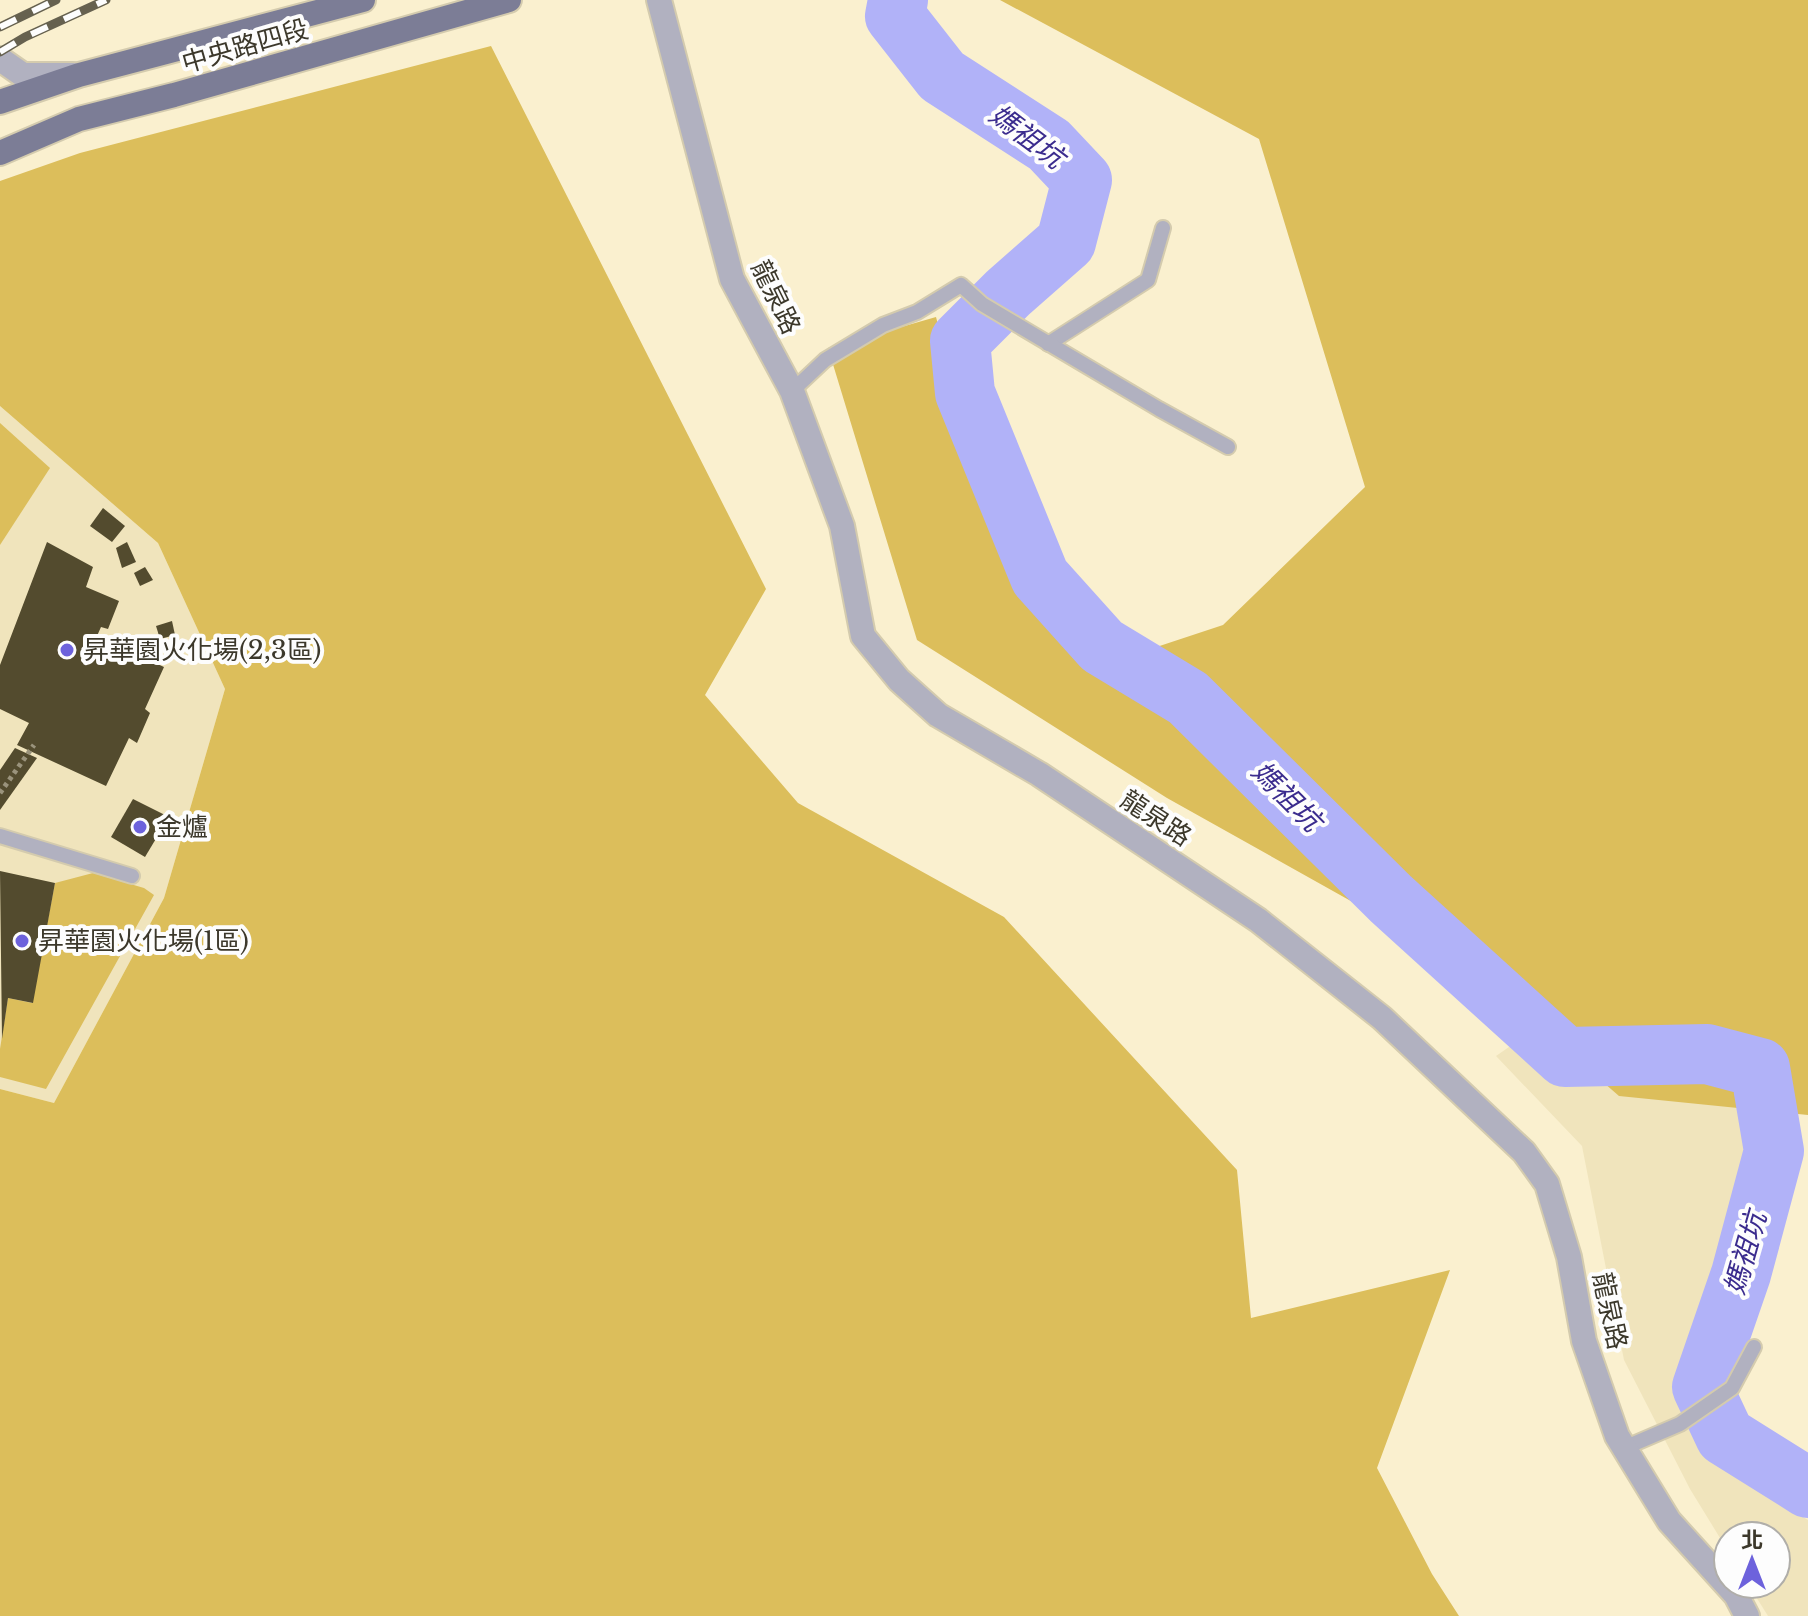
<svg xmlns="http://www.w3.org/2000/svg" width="1808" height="1616" viewBox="0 0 1808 1616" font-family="'Libre Baskerville','Noto Sans TC',serif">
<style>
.built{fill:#f0e4bc}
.forest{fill:#dcbe5b}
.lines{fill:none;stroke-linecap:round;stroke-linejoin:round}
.river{stroke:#b1b2f8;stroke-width:60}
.building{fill:#534b2e}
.service-casing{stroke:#d4cbae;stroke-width:18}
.minor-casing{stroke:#d4cbae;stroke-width:28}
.tertiary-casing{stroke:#d4cbae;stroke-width:28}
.primary-casing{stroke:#d4cbae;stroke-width:28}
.path{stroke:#9a937c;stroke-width:5;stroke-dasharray:4 4;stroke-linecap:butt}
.service{stroke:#b1b1c0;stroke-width:14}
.minor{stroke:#b1b1c0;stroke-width:24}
.tertiary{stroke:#b1b1c0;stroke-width:24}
.primary{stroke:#7c7d96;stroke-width:24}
.rail-casing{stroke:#66614f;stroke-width:9}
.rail{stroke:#fdfdfd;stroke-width:6;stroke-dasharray:18;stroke-linecap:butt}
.poi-dot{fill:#6d62dc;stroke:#fdfdfd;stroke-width:3}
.labels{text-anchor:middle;stroke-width:8;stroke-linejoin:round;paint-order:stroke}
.street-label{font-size:26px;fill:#3c382b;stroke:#fdfdfd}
.poi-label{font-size:26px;fill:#3c382b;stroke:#fdfdfd;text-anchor:start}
.water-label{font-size:28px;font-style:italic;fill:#3b2c8e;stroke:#fdfdfd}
</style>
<rect width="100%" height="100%" fill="#faf0cf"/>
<g class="built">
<polygon points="0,406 158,543 225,689 164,898 54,1103 0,1089"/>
<polygon points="1561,1011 1760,1074 1746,1197 1697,1323 1690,1415 1753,1487 1808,1520 1808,1616 1768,1616 1748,1584 1776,1584 1776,1536 1728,1536 1728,1551 1690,1489 1624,1360 1582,1146 1496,1056"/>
</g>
<g class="forest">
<polygon points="1000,0 1808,0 1808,1115 1619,1096 1474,970 1167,798 917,640 828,348 936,317 983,494 1087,670 1223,625 1365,487 1259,139"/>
<polygon points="491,46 766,589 705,695 798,803 1004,917 1237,1170 1251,1318 1450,1270 1377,1468 1432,1574 1459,1616 0,1616 0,1089 54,1103 164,898 225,689 158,543 0,406 0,181 80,153"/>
<polygon points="0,423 50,468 0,545"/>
<polygon points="93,873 144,888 154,895 46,1089 0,1077 0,1049 8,998 32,1003 55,883"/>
</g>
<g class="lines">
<polyline class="river" points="898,0 895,16 942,76 1049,145 1082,180 1066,242 1008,293 960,341 965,393 1040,577 1102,646 1188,698 1391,899 1565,1057 1707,1054 1760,1068 1774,1151 1741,1274 1702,1387 1725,1436 1808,1488"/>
</g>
<g class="building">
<polygon points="103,508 125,526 112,542 90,526"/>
<polygon points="47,542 93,567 86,587 119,601 108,629 101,627 97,636 164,667 145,709 150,713 137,743 129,738 106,786 17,745 29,723 0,709 0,665"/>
<polygon points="127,542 136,562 122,568 116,548"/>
<polygon points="145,567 153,580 140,586 134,573"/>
<polygon points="172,621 175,635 160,639 156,626"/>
<polygon points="15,748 37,758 0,810 0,770"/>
<polygon points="133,799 169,817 145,857 111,837"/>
<polygon points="0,871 55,883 33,1003 8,998 2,1039"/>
</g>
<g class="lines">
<g class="service-casing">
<g id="service">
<polyline points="1048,344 1148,280 1163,228"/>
<polyline points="792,391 825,360 883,325 917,312 961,285 982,304 1159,409 1228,447"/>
<polyline points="0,836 132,876"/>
<polyline points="1624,1448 1680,1424 1732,1388 1754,1347"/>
</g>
</g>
<g class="minor-casing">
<polyline id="minor" points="659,0 732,279 792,391 842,526 863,636 899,680 938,715 1039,774 1258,920 1382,1018 1524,1152 1547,1184 1569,1257 1584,1341 1617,1436 1669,1521 1736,1595 1747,1616"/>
</g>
<g class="tertiary-casing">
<polyline id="tertiary" points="0,59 23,75 73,75"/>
</g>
<g class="primary-casing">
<g id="primary">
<polyline points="0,102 79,75 363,0"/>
<polyline points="0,153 79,119 174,95 509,0"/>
</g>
</g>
<polyline class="path" points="0,793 34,745"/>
<use href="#service" class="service"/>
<use href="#minor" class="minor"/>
<use href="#tertiary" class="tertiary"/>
<use href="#primary" class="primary"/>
<g class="rail-casing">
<g id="rail">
<polyline points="0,27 56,0"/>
<polyline points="0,52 25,37 106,0"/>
</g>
</g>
<use href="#rail" class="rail"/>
</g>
<g class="poi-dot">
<circle cx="67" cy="650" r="8"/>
<circle cx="140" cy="827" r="8"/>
<circle cx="22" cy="941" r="8"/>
</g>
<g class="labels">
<g class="street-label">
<text transform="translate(245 46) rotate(-16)" y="9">中央路四段</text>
<text transform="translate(776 297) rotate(64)" y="9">龍泉路</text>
<text transform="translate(1156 818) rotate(33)" y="9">龍泉路</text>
<text transform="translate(1610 1311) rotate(78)" y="9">龍泉路</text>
</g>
<g class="poi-label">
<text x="83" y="659">昇華園火化場(2,3區)</text>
<text x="156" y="836">金爐</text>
<text x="38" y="950">昇華園火化場(1區)</text>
</g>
<g class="water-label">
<text transform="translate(1027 136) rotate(37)" y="10">媽祖坑</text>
<text transform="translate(1287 796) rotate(45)" y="10">媽祖坑</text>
<text transform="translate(1745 1253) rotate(-74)" y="10">媽祖坑</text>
</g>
</g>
<g transform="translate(1752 1560)"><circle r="38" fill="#fdfdfd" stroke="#b0aea9" stroke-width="2"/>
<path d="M0-6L14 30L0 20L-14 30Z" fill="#6d62dc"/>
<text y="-12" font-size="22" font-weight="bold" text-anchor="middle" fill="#3c382b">北</text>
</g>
</svg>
